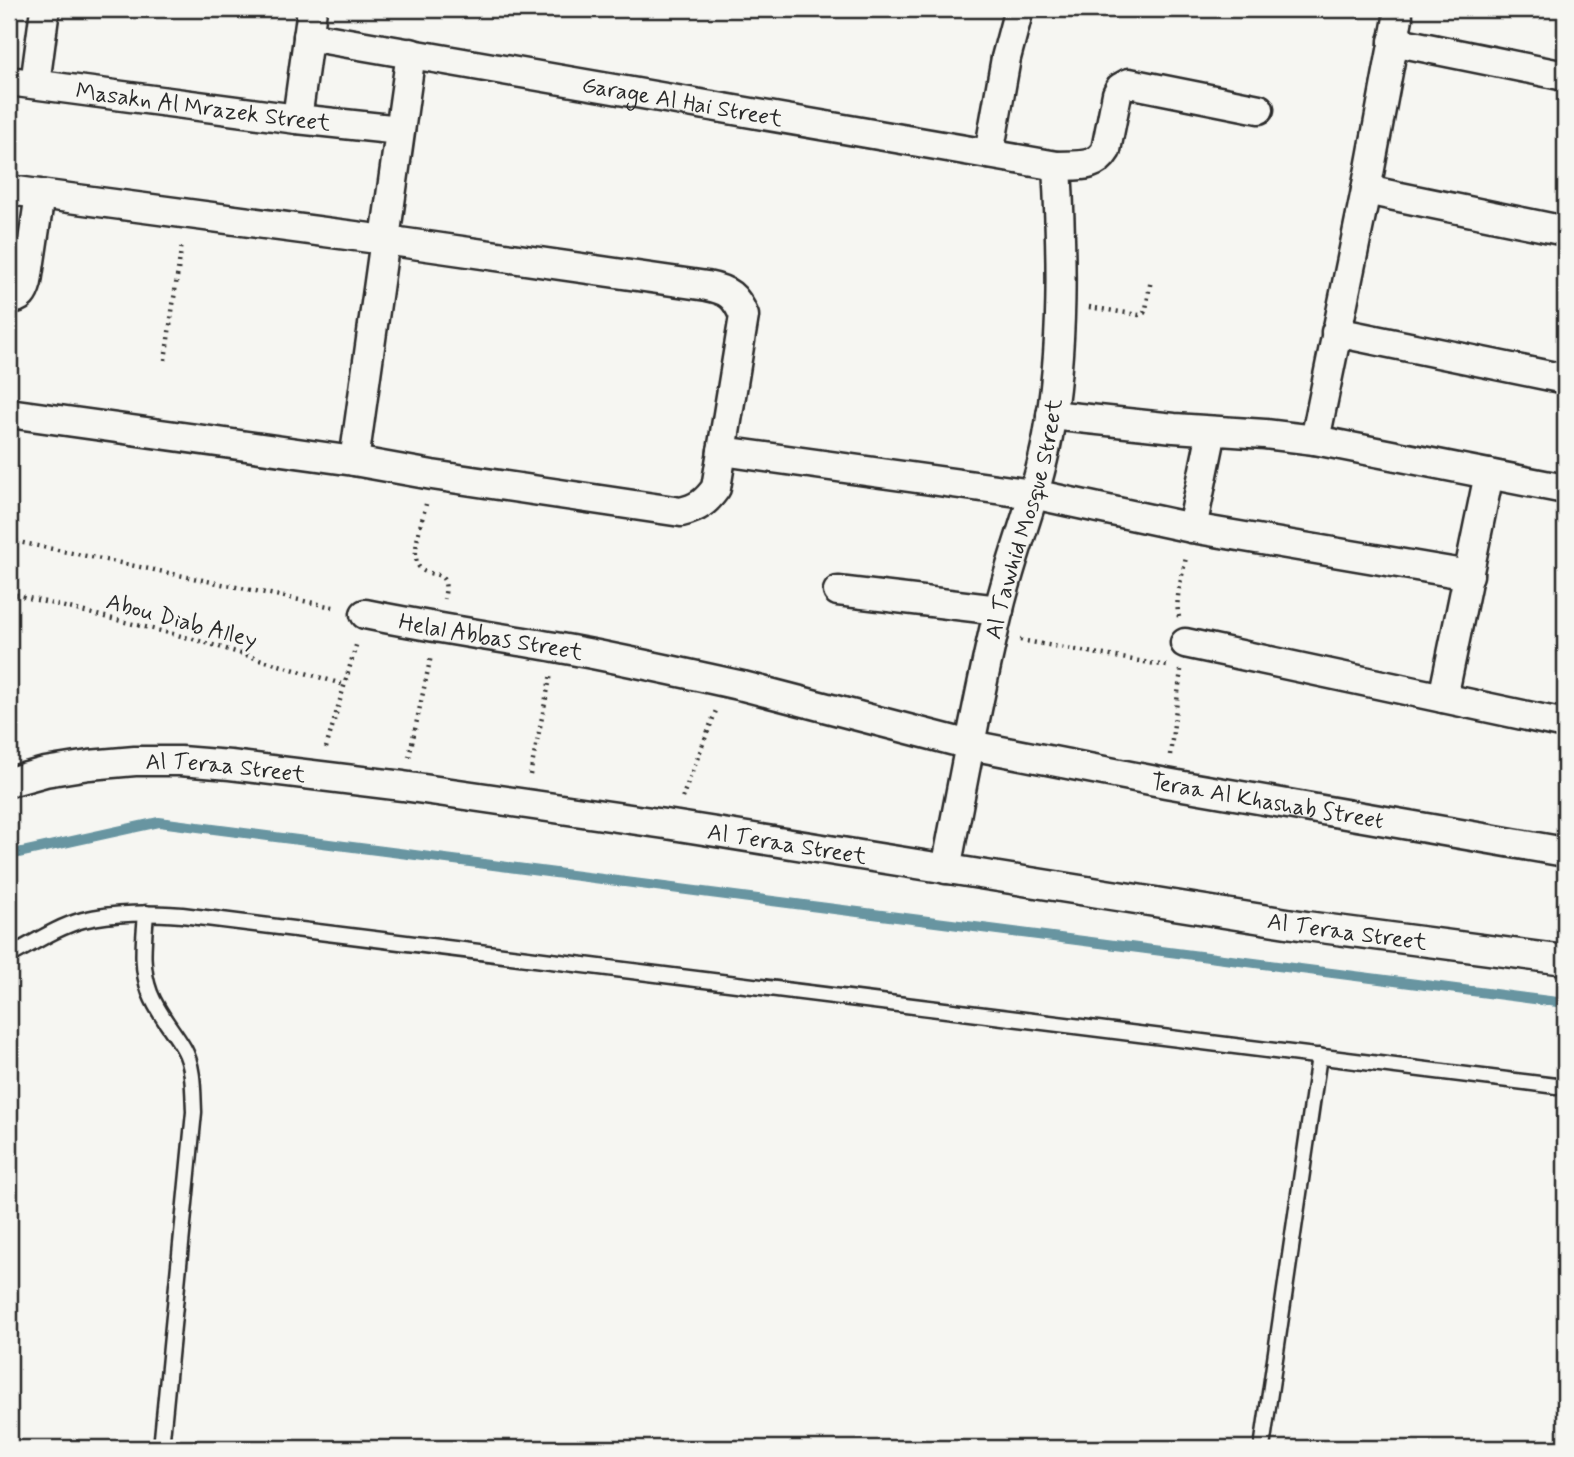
<svg xmlns="http://www.w3.org/2000/svg" width="1574" height="1457" viewBox="0 0 1574 1457" font-family="Mynerve,sans-serif">
<style>
.lines{fill:none;stroke-linecap:round;stroke-linejoin:round}
.stream{stroke:#6795a1;stroke-width:10}
.service-casing{stroke:#2b2b2b;stroke-width:19}
.minor-casing{stroke:#2b2b2b;stroke-width:33}
.path{stroke:#2b2b2b;stroke-width:4.5;stroke-dasharray:2 5;stroke-linecap:butt}
.service{stroke:#f6f6f2;stroke-width:14}
.minor{stroke:#f6f6f2;stroke-width:28}
.labels{text-anchor:middle;stroke-width:6;stroke-linejoin:round;paint-order:stroke}
.street-label{font-size:23px;fill:#2b2b2b;stroke:#f6f6f2}
</style>
<rect width="100%" height="100%" fill="#f6f6f2"/>
<filter id="ink" filterUnits="userSpaceOnUse"><feTurbulence type="fractalNoise" baseFrequency=".0143" numOctaves="2"/><feDisplacementMap in="SourceGraphic" scale="14" xChannelSelector="R" yChannelSelector="G"/><feConvolveMatrix kernelMatrix="1 2 1 2 8 2 1 2 1" color-interpolation-filters="sRGB"/></filter>
<g filter="url(#ink)">
<g class="lines">
<polyline class="stream" points="9,855 159,822 1565,1003"/>
<g class="service-casing">
<g id="service">
<path d="M146 913C144 940 140 967 150 993 158 1014 173 1030 184 1049 194 1067 193 1092 194 1112L161 1448"/>
<path d="M9 956C32 944 57 927 83 920 115 912 149 913 182 915L1556 1086"/>
<polyline points="1262,1448 1319,1056"/>
</g>
</g>
<g class="minor-casing">
<g id="minor">
<path id="s1" d="M308 36 1057 166C1077 165 1095 169 1106 150L1117 94 1120 88 1129 83 1259 109"/>
<polyline points="1393,41 1565,76"/>
<path id="s2" d="M9 81 297 119 400 130"/>
<polyline points="35,84 45,9"/>
<polyline points="297,119 312,9"/>
<polyline points="989,154 1006,58 1019,9"/>
<path d="M9 190 385 240 707 286C728 290 736 296 744 316L716 488C706 502 698 508 681 512L432 475 354 461 9 413"/>
<polyline points="1366,190 1565,231"/>
<path d="M9 299C21 299 24 293 27 282L40 194"/>
<polyline points="1336,332 1565,379"/>
<polyline points="1051,415 1174,428 1265,434 1315,440 1565,489"/>
<polyline points="1315,440 1366,190 1398,18 1397,9"/>
<polyline points="722,451 1033,494 1192,528 1469,575"/>
<polyline points="354,461 411,53"/>
<polyline points="1192,528 1212,431"/>
<polyline points="838,591 999,610"/>
<path id="s3" d="M365 614C428 627 491 636 555 647 617 658 680 672 743 686L970 745 1166 783 1565 852"/>
<polyline points="1185,643 1565,724"/>
<polyline points="1443,698 1489,474"/>
<path id="s4" d="M9 782 45 772 89 765 135 761H180L230 765 403 786 672 825 1306 926 1565 960"/>
<path id="s5" d="M946 869C963 782 978 695 999 609 1013 551 1037 495 1048 436 1064 347 1062 256 1057 166"/>
</g>
</g>
<g class="path">
<polyline points="1089,307 1139,315 1144,313 1146,309 1151,279"/>
<polyline points="165,360 182,243"/>
<path d="M426 504C423 518 411 552 418 565 426 581 452 564 444 599"/>
<polyline points="9,540 338,608"/>
<polyline points="9,593 193,639 345,685"/>
<path d="M1179 617C1174 598 1183 575 1186 557"/>
<polyline points="1020,640 1167,666"/>
<polyline points="326,748 357,642"/>
<polyline points="1170,755 1181,670"/>
<polyline points="409,757 431,656"/>
<polyline points="530,775 551,674"/>
<polyline points="682,798 717,708"/>
</g>
<use href="#service" class="service"/>
<use href="#minor" class="minor"/>
</g>
</g>
<g class="labels">
<g class="street-label">
<text dy="8" stroke="none"><textPath href="#s1" startOffset="380">Garage Al Hai Street</textPath></text>
<text dy="8" stroke="none"><textPath href="#s2" startOffset="196">Masakn Al Mrazek Street</textPath></text>
<text dy="8" stroke="none"><textPath href="#s5" startOffset="359">Al Tawhid Mosque Street</textPath></text>
<text transform="translate(182 620) rotate(15)" y="8">Abou Diab Alley</text>
<text dy="8" stroke="none"><textPath href="#s3" startOffset="128">Helal Abbas Street</textPath></text>
<text dy="8" stroke="none"><textPath href="#s4" startOffset="219">Al Teraa Street</textPath></text>
<text dy="8" stroke="none"><textPath href="#s3" startOffset="922">Teraa Al Khashab Street</textPath></text>
<text dy="8" stroke="none"><textPath href="#s4" startOffset="786">Al Teraa Street</textPath></text>
<text dy="8" stroke="none"><textPath href="#s4" startOffset="1353">Al Teraa Street</textPath></text>
</g>
</g>
<rect width="1574" height="1457" fill="none" stroke="#f6f6f2" stroke-width="35"/>
<rect x="18" y="18" width="1539" height="1422" fill="none" stroke="#2b2b2b" stroke-width="2.5" filter="url(#ink)"/>
</svg>
